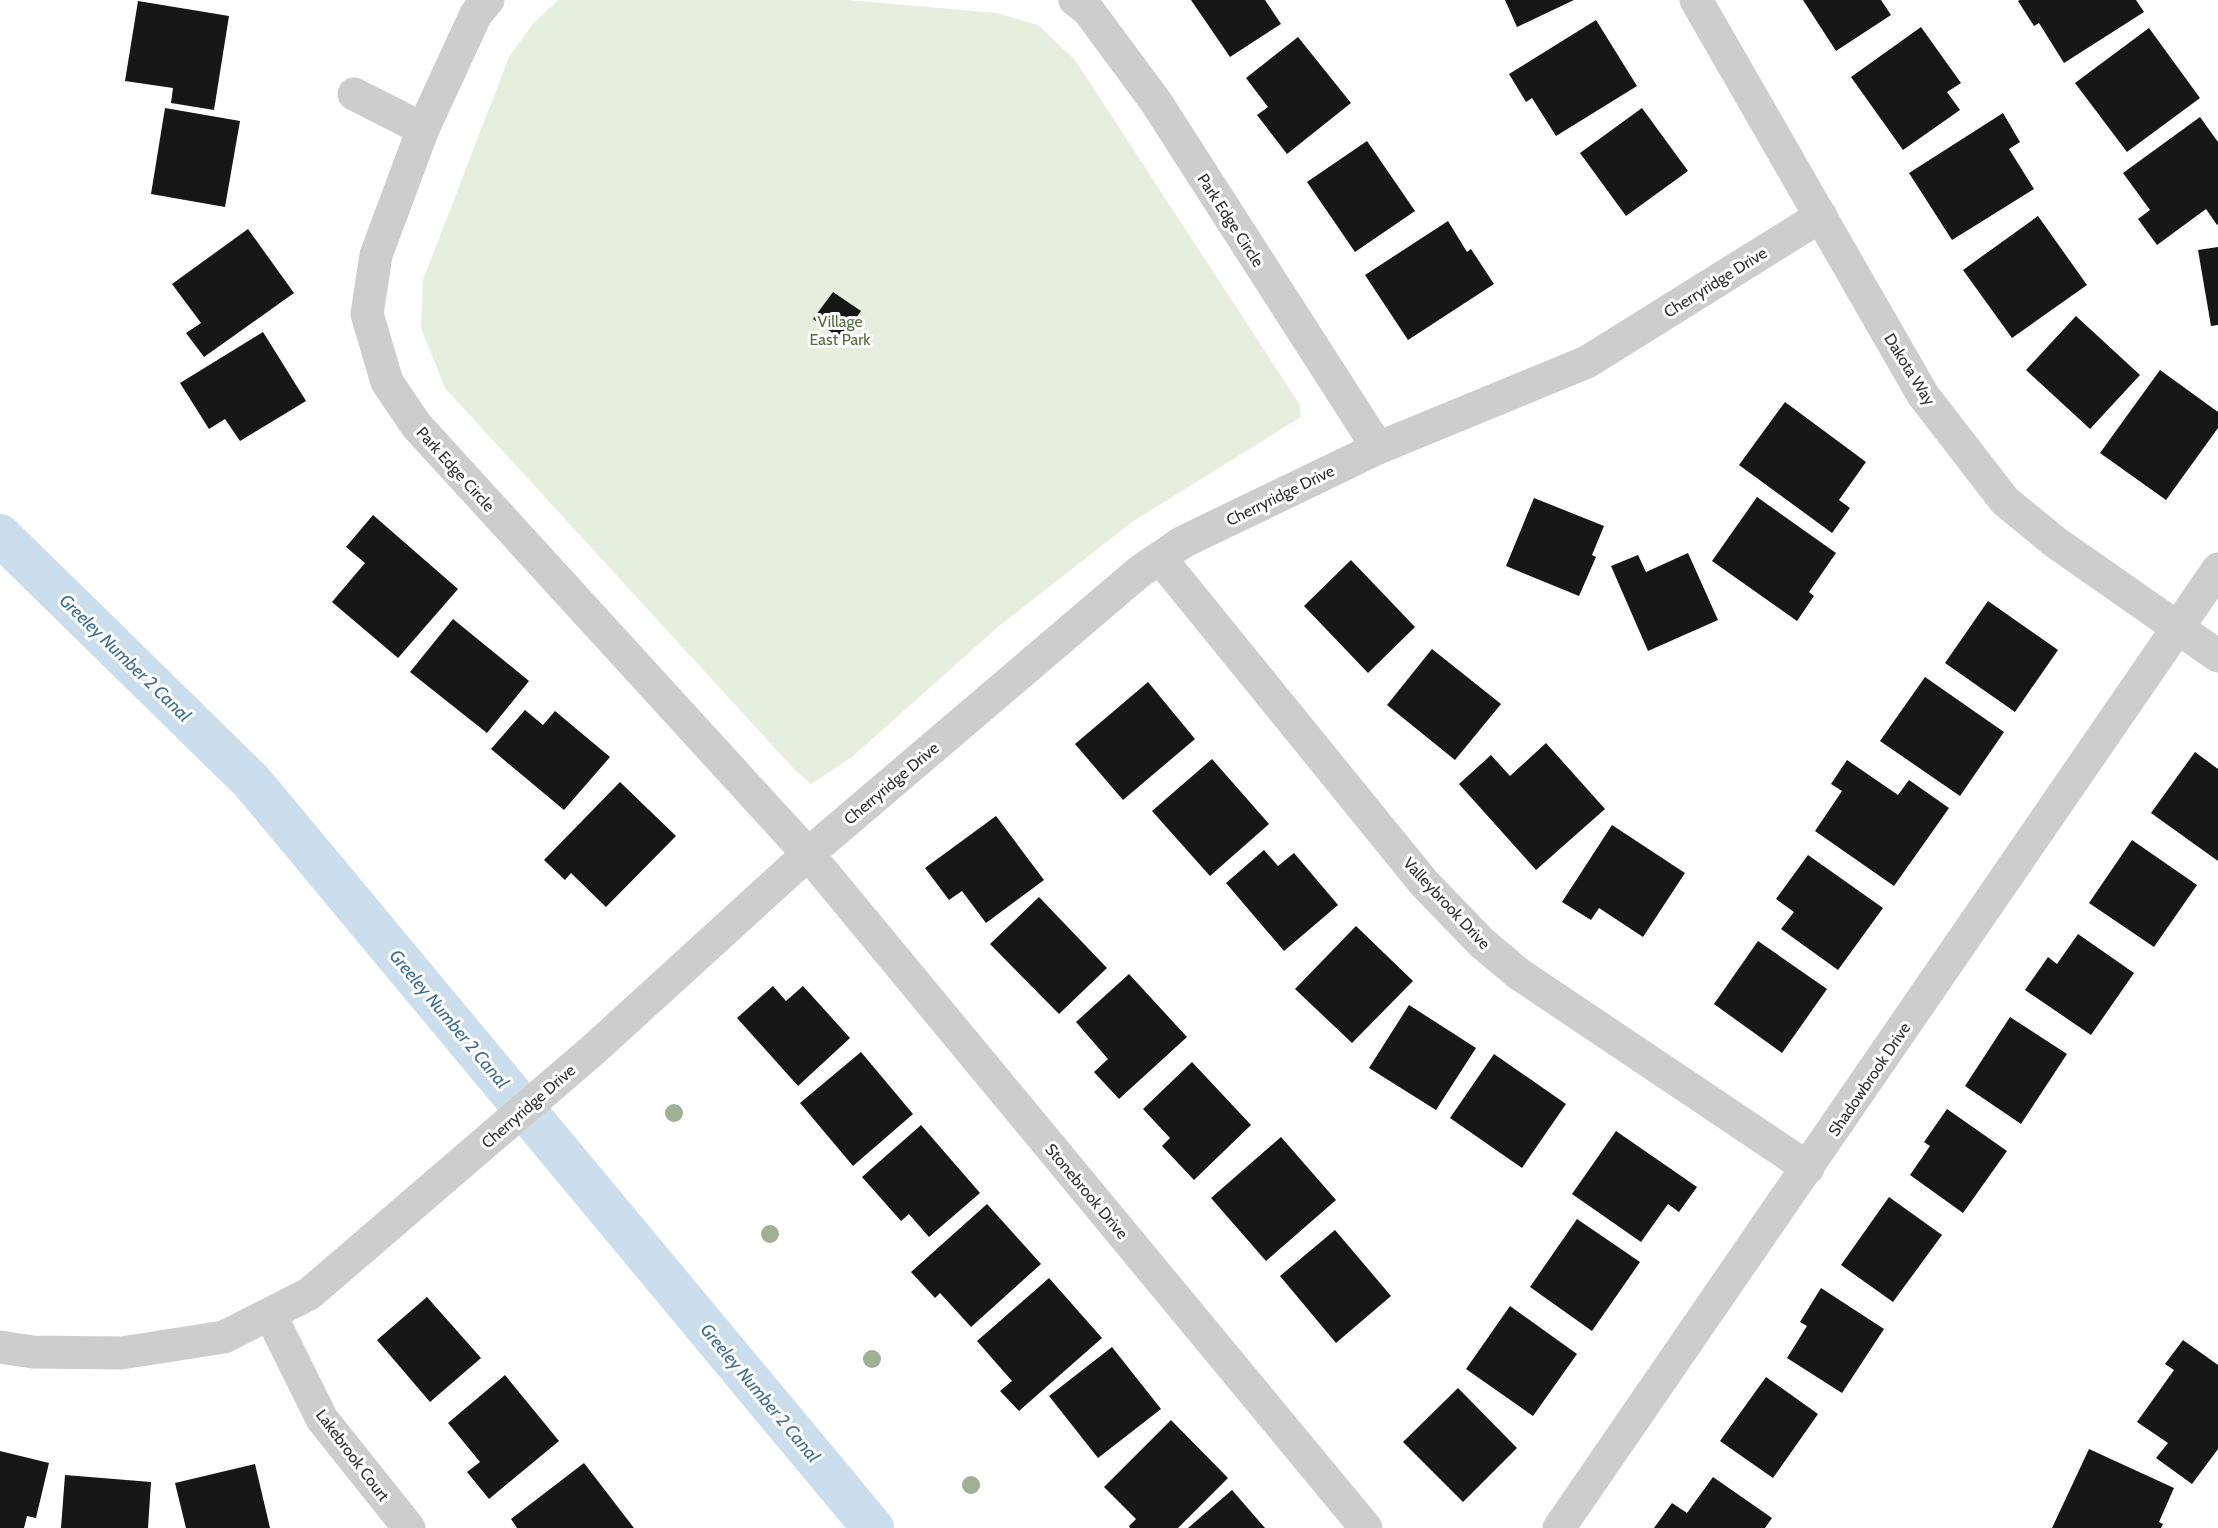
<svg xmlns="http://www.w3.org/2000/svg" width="2218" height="1528" viewBox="0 0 2218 1528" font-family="Cabin,sans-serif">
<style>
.green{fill:#e6eede}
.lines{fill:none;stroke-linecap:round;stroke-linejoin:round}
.canal{stroke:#cadeee;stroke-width:42}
.building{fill:#171717}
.minor{stroke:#cdcdcd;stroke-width:33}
.tree{fill:#9fb093}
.labels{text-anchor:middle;stroke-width:6;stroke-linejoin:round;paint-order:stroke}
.street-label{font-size:16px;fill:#303030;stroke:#fff}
.park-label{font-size:16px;fill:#516f3b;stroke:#fff}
.water-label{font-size:18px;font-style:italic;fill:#3a6e97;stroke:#fff}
</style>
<rect width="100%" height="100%" fill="#fff"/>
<polygon class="green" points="558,0 848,0 997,13 1038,25 1075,60 1300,405 1301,417 1132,522 999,626 852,757 811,784 794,769 445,388 421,328 423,280 509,57 532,25"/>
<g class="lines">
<polyline class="canal" points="0,535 252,782 873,1528"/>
</g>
<g class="building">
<polygon points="1191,0 1265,0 1281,24 1230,57"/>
<polygon points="1505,0 1574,0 1517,27"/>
<polygon points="1803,0 1881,0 1891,15 1836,51"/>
<polygon points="2020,0 2136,0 2144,12 2064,63 2039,23 2034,26 2018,1"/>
<polygon points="138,1 229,16 214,110 171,103 173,88 125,81"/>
<polygon points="1596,20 1637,86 1556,136 1532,98 1526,102 1509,74"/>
<polygon points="1921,27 1961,83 1947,92 1960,110 1903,150 1851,77"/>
<polygon points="2149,28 2200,98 2127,152 2075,83"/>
<polygon points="1298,37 1351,103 1287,154 1257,115 1268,107 1246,78"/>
<polygon points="165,108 240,121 225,207 151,194"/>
<polygon points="1642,108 1688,171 1626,216 1580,153"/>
<polygon points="2003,113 2020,142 2009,149 2034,189 1952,240 1909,173"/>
<polygon points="2200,117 2218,142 2218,224 2217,225 2206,209 2157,245 2138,219 2150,210 2123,173"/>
<polygon points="1367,141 1415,211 1355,252 1307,182"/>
<polygon points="2038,216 2087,285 2012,338 1963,270"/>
<polygon points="1448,221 1467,252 1471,249 1494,284 1408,340 1365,275"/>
<polygon points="248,229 294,293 204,357 186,333 201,323 172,284"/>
<polygon points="2218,247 2218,325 2211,326 2198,250"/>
<polygon points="833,292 861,311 841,339 813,319"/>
<polygon points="2076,316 2140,375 2090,429 2026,370"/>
<polygon points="263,332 306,401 240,441 225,419 209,429 180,383"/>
<polygon points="2160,370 2218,412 2218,428 2166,500 2100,453"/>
<polygon points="1785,402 1866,462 1839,500 1850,508 1832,533 1739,465"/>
<polygon points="1757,497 1836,553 1809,592 1814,596 1797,621 1712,561"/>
<polygon points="1534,498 1604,526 1592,555 1596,557 1579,596 1506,566"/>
<polygon points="373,515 458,589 398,658 332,602 365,563 346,547"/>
<polygon points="1688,553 1718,620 1648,651 1611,566 1638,555 1646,572"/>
<polygon points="1351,560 1415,627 1368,673 1304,606"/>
<polygon points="1988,601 2058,650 2015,712 1945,663"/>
<polygon points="453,619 529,681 487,733 410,672"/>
<polygon points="1432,649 1501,704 1455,760 1387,705"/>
<polygon points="1925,677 2004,732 1960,796 1880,741"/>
<polygon points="1148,682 1195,739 1123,800 1075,744"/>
<polygon points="525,710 543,725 555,711 610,757 564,810 491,749"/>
<polygon points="1546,743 1605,809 1536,870 1459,784 1491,755 1510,776"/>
<polygon points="2195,752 2218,769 2218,861 2151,813"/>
<polygon points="1212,759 1269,824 1210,876 1152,811"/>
<polygon points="1847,760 1898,795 1909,780 1949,808 1894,886 1815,831 1842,791 1831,784"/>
<polygon points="620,782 676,836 606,907 571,873 565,880 544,860"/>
<polygon points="996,816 1044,880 986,923 962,891 949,900 925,868"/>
<polygon points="1612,825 1685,873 1643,937 1599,908 1591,920 1562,902"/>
<polygon points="2132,840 2197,885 2154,947 2089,903"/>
<polygon points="1264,850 1278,866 1294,853 1338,905 1284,951 1226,883"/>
<polygon points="1808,855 1883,908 1838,970 1781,929 1794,912 1776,899"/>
<polygon points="1039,897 1107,968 1059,1014 990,944"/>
<polygon points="1356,926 1413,981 1352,1043 1295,989"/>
<polygon points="2078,934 2134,973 2091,1035 2025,990 2048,957 2057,964"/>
<polygon points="1758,941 1827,989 1782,1053 1714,1004"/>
<polygon points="1129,974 1187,1037 1119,1099 1094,1072 1108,1059 1076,1022"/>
<polygon points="773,986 786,1001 803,986 850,1038 798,1086 737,1018"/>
<polygon points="1409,1005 1476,1048 1436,1110 1369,1068"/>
<polygon points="2010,1017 2067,1054 2021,1124 1965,1086"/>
<polygon points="861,1052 913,1114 853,1166 800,1103"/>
<polygon points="1494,1054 1566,1104 1522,1168 1450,1118"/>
<polygon points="1192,1062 1251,1125 1194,1180 1162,1146 1170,1138 1143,1109"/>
<polygon points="1947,1109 2007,1151 1963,1213 1910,1175 1930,1146 1924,1142"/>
<polygon points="921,1125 980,1193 929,1237 909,1214 901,1221 862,1177"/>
<polygon points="1616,1131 1697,1187 1679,1212 1668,1204 1641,1242 1572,1194"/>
<polygon points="1281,1137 1336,1200 1266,1261 1211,1198"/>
<polygon points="1889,1197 1942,1235 1893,1302 1841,1265"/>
<polygon points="987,1204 1041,1264 971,1327 940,1293 935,1298 911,1272"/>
<polygon points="1577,1219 1640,1262 1592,1331 1530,1287"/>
<polygon points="1335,1230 1391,1296 1336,1343 1280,1276"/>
<polygon points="1049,1278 1102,1338 1019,1411 1000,1391 1012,1381 977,1341"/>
<polygon points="1821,1288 1884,1329 1842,1393 1787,1358 1807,1326 1800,1322"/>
<polygon points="427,1297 481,1358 430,1402 377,1340"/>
<polygon points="1510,1306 1577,1354 1533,1416 1466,1369"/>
<polygon points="2183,1340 2218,1365 2218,1449 2192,1484 2156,1458 2168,1443 2137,1422 2174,1370 2165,1364"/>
<polygon points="1112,1347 1161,1409 1098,1458 1049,1396"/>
<polygon points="505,1375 559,1441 489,1499 467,1472 480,1462 448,1423"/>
<polygon points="1766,1377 1818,1414 1773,1478 1720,1441"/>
<polygon points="1458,1388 1517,1448 1463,1502 1403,1442"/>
<polygon points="1171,1420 1228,1478 1178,1528 1130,1528 1129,1526 1136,1519 1104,1487"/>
<polygon points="2089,1449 2174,1488 2159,1522 2163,1524 2161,1528 2052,1528"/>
<polygon points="0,1451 49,1463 36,1518 27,1516 24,1528 0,1528"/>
<polygon points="584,1463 634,1528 517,1528 511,1519"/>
<polygon points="255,1464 270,1528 186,1528 175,1483"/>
<polygon points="65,1475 151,1482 148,1528 61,1528"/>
<polygon points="1713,1477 1772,1518 1765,1528 1654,1528 1672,1503 1687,1513"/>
<polygon points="1232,1490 1265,1528 1188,1528"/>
</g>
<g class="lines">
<g class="minor">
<polyline points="488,0 476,14 423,129 376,255 367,314 387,382 416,425 808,854 1366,1528"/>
<polyline points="1075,0 1088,10 1156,102 1378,448"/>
<polyline points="1696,0 1923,395 2005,501 2055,542 2218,656"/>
<polyline points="354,94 423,129"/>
<polyline points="1160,558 1424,883 1482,943 1519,974 1808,1168"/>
<polyline points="270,1314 322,1419 409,1528"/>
<polyline points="0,1347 33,1352 121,1353 224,1337 309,1294 593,1050 808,854 1139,572 1183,542 1378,448 1587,362 1821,216"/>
<polyline points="1559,1528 2218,569"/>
</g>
</g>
<g class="tree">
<circle cx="674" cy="1113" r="9"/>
<circle cx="770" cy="1234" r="9"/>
<circle cx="872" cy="1359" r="9"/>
<circle cx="971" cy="1485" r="9"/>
</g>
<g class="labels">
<g class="street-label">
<text transform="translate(1231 220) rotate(57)" y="6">Park Edge Circle</text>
<text transform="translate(1715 282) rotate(-32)" y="6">Cherryridge Drive</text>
<text transform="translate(1910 369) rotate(58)" y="6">Dakota Way</text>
<text transform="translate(456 469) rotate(48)" y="6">Park Edge Circle</text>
<text transform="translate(1280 495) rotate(-26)" y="6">Cherryridge Drive</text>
<text transform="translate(891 783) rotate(-40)" y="6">Cherryridge Drive</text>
<text transform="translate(1447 903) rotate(47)" y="6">Valleybrook Drive</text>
<text transform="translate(1869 1079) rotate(-56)" y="6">Shadowbrook Drive</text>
<text transform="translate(528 1106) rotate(-41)" y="6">Cherryridge Drive</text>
<text transform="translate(1087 1191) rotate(50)" y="6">Stonebrook Drive</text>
<text transform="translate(353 1455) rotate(53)" y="6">Lakebrook Court</text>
</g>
<g class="park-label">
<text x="840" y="327">Village<tspan x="840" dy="18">East Park</tspan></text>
</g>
<g class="water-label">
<text transform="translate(125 658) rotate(44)" y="6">Greeley Number 2 Canal</text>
<text transform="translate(449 1019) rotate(50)" y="6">Greeley Number 2 Canal</text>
<text transform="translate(760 1393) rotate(50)" y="6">Greeley Number 2 Canal</text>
</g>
</g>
</svg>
